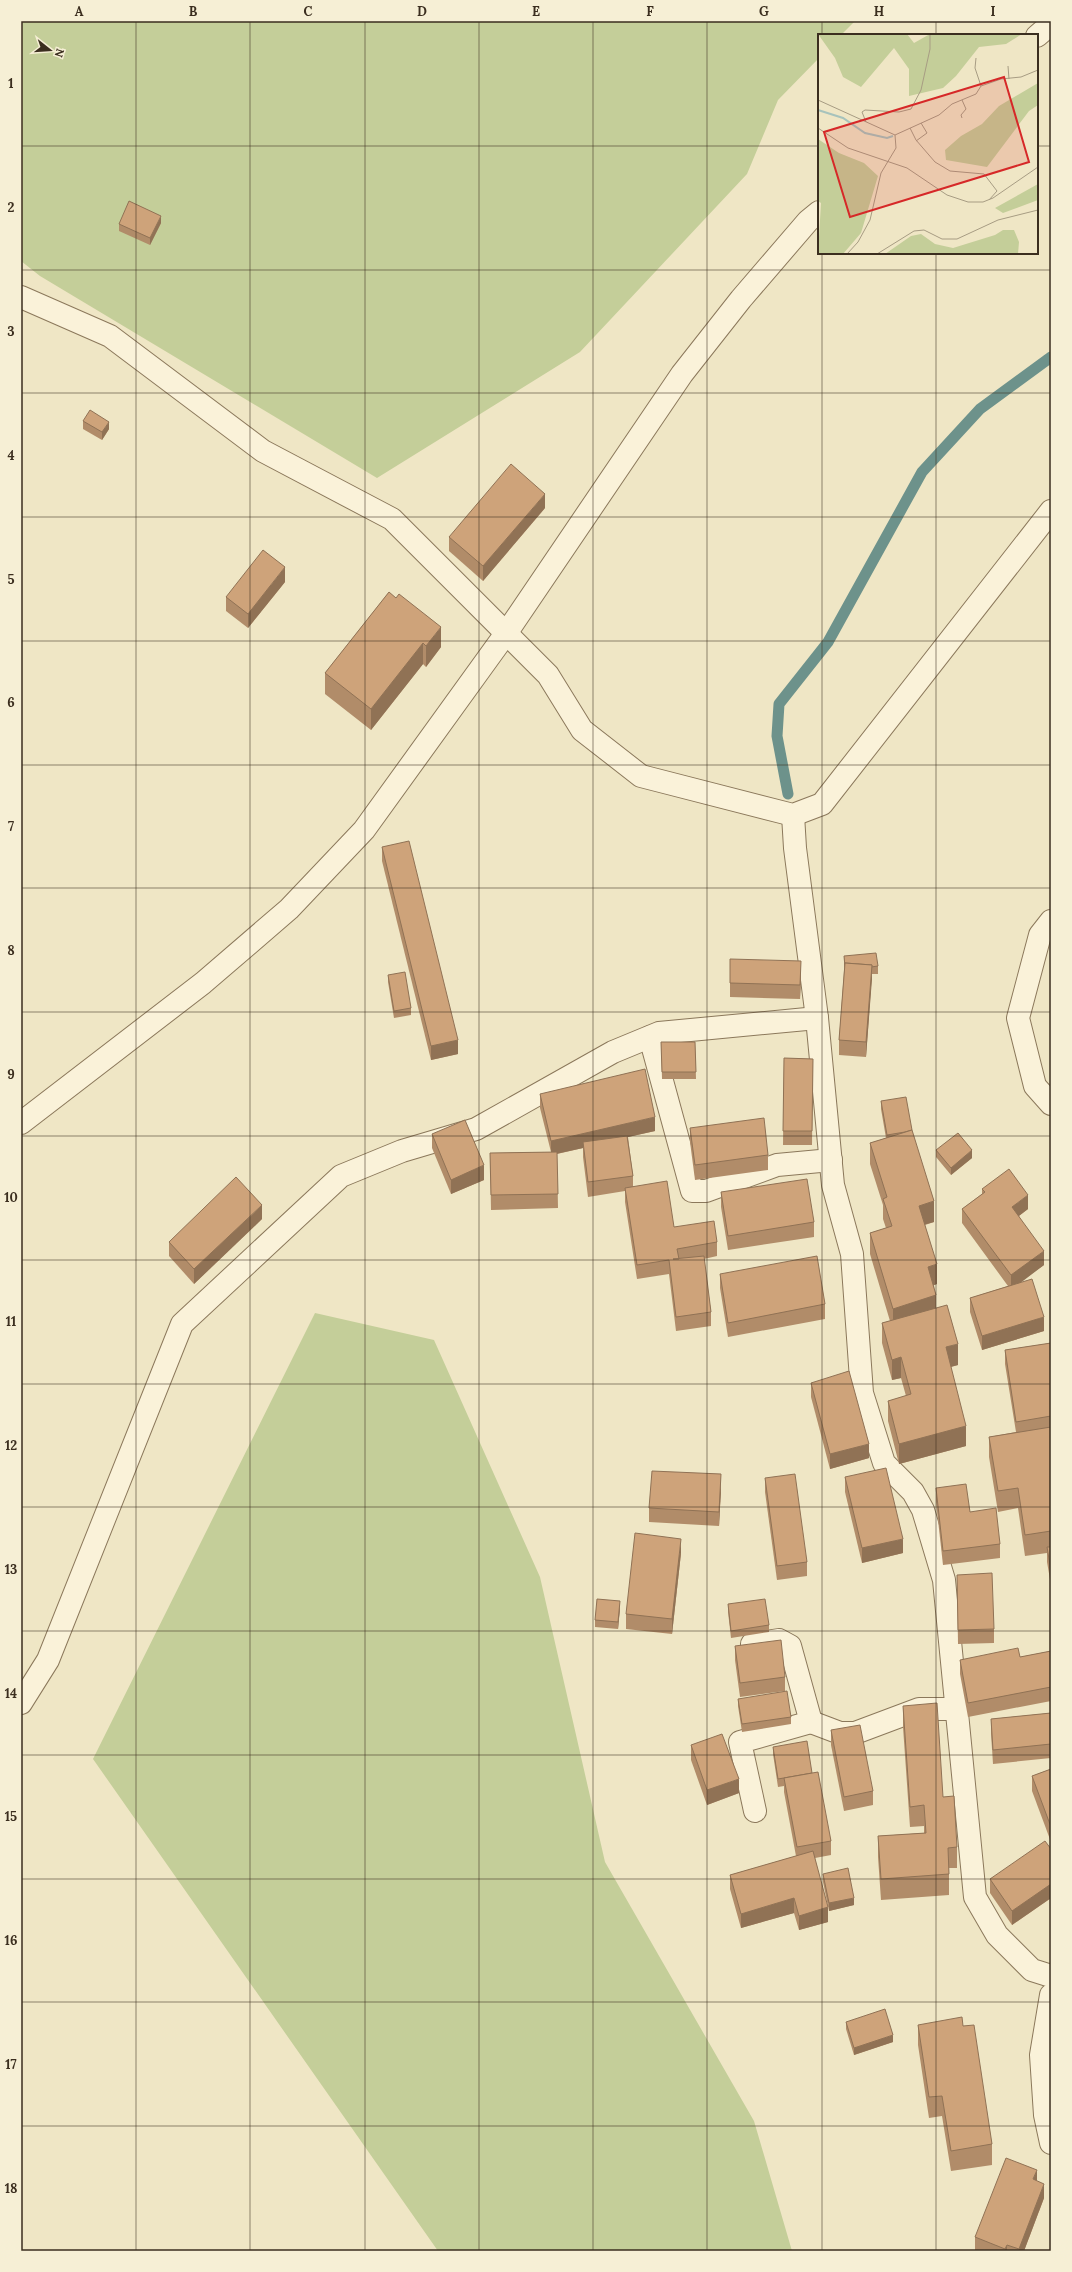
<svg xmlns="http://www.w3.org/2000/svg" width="1072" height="2272" viewBox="0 0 1072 2272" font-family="Lora,serif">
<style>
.green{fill:#c4ce99}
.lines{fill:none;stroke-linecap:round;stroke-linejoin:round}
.stream{stroke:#6d928b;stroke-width:11}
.minor-casing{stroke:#8b785b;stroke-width:24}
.minor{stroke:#faf2d9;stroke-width:22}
.wall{fill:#b18c69}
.shaded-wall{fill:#907255}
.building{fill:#cea37a;stroke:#907255}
.grid{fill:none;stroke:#3b2e1f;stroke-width:1;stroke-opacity:0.55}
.inset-river{fill:none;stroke:#a7c3bc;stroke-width:2}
.inset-road{fill:none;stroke:#a79c83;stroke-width:1}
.view{fill:#d62828;fill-opacity:0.15;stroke:#d62828;stroke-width:2}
.inset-edge{fill:none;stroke:#3b2e1f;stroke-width:2}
.neatline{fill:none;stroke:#3b2e1f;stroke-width:1.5}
.grid-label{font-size:13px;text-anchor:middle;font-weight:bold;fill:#3b2e1f}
</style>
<rect width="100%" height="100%" fill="#efe6c5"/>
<g class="green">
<polygon points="21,21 855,21 841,35 819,35 819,58 778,100 747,174 580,352 377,478 40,276 21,261"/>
<polygon points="315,1313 434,1340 540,1577 605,1862 754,2121 792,2251 438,2251 93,1759"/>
</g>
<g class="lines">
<polyline class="stream" points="788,794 777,736 779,704 828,642 922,472 980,409 1051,357"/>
<g class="minor-casing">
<g id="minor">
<polyline points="1037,36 1051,24"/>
<polyline points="21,297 110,336 263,451 392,519 548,675 582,730 641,776 793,815 822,804 1051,511"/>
<polyline points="793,815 795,848 817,1018 833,1185 852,1254 862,1393 884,1463 913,1492 923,1510 944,1580 975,1897 997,1935 1032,1970 1051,1976"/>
<polyline points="1051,921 1040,935 1018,1018 1035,1086 1051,1104"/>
<polyline points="650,1037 692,1191 706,1191 777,1165 831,1160"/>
<polyline points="21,1123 203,983 289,909 364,830 507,632 682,374 741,299 808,221 819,212"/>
<polyline points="752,1644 779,1640 790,1646 811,1722 840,1733 855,1733 919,1709 956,1709"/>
<polyline points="21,1703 48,1660 182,1324 341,1176 402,1151 476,1129 613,1052 659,1033 817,1018"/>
<polyline points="755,1811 740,1742 811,1722"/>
<polyline points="1051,1995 1041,2055 1045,2115 1051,2143"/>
</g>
</g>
<use href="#minor" class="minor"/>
</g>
<g class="wall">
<polygon points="161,223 150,245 119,231 119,224"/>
<polygon points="83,421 109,429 102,440 83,429"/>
<polygon points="545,508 483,581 449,551 449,537"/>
<polygon points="285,582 248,628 226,611 226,597"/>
<polygon points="389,592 441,647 426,667 423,664 371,730 325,694 325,673"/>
<polygon points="382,847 458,1054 431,1060 382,861"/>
<polygon points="844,956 878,966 878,974 872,974 866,1057 839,1055 839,1040 844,971"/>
<polygon points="730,959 801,975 800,999 730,997"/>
<polygon points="388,975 411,1008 411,1015 394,1018 388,982"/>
<polygon points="661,1042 695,1042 696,1079 662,1079"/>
<polygon points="784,1058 813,1059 812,1145 783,1145"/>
<polygon points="540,1094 655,1131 628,1137 633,1176 633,1187 674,1227 717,1242 717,1256 704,1259 711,1312 711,1326 676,1331 669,1274 637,1279 625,1202 625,1191 588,1197 583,1157 583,1148 557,1154 558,1208 491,1210 490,1153 551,1152 540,1108"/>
<polygon points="881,1101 912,1130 934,1222 925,1225 937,1284 934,1285 936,1308 958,1365 951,1367 966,1446 899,1464 888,1421 888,1401 906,1396 901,1378 892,1380 882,1343 882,1323 890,1321 870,1254 870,1233 886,1228 883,1219 883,1205 870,1164 870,1143 886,1138 881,1109"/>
<polygon points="690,1128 768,1155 768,1170 695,1180 690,1142"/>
<polygon points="432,1134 484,1180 451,1194 432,1148"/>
<polygon points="936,1150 972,1158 951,1175 936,1157"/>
<polygon points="982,1189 1028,1209 1019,1216 1044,1265 1020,1282 1044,1331 982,1350 970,1312 970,1298 1008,1286 962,1223 962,1209 982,1194"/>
<polygon points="721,1192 814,1222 814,1237 728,1250 721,1207"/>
<polygon points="262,1219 194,1284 169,1256 169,1242"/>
<polygon points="720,1274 825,1304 825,1319 728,1337 720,1288"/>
<polygon points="1051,1343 1051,1585 1047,1562 1047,1553 1025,1556 1018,1508 998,1512 989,1457 989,1437 1016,1432 1005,1364 1005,1350"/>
<polygon points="811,1383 869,1458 830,1469 811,1397"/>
<polygon points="845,1477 903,1553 862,1563 845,1492"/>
<polygon points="765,1478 807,1562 807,1576 777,1580 765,1492"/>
<polygon points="936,1488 970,1512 1000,1544 1000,1558 943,1565 936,1502"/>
<polygon points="721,1489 719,1526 649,1522 649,1508"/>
<polygon points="681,1553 672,1634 626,1629 626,1614"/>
<polygon points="957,1575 994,1629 994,1643 958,1644"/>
<polygon points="728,1604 769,1625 769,1632 731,1638 728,1612"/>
<polygon points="620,1608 618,1629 595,1627 595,1620"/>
<polygon points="735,1646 785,1677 785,1691 740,1697 735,1660"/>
<polygon points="1051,1651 1051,1701 968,1717 960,1674 960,1660 1020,1657"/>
<polygon points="738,1699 791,1717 791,1724 742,1732 738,1706"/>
<polygon points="903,1706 943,1797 957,1847 957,1868 949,1868 949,1895 881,1900 878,1857 878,1836 924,1833 924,1826 910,1827 903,1727"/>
<polygon points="1051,1713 1051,1758 993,1764 991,1733 991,1719"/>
<polygon points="831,1730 873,1791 873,1805 844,1811 831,1745"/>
<polygon points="691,1745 739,1793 707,1805 691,1760"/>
<polygon points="773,1747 812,1773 831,1841 831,1855 815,1858 828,1922 799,1930 794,1913 741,1928 730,1889 730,1875 796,1856 784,1792 784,1786 778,1787 773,1754"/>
<polygon points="1051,1769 1051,1842 1032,1791 1032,1776"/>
<polygon points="1051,1849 1051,1898 1012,1925 990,1893 990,1879"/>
<polygon points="823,1874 854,1905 829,1911 823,1882"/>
<polygon points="846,2022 893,2042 854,2055 846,2029"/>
<polygon points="918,2025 963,2026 992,2144 992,2165 951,2171 942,2116 929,2118 918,2045"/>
<polygon points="1037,2181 1044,2198 1024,2251 975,2251 975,2237"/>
</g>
<g class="shaded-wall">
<polygon points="161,216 161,223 150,245 150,238"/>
<polygon points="109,422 109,429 102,440 102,432"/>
<polygon points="545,494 545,508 483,581 483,566"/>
<polygon points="285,567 285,582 248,628 248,614"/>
<polygon points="441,627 441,647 426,667 426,646"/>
<polygon points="423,643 423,664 371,730 371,709"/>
<polygon points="801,961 801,975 800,999 800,985"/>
<polygon points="872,965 872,979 866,1057 866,1042"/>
<polygon points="458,1040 458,1054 431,1060 431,1046"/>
<polygon points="655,1117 655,1131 583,1147 583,1142 583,1148 551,1155 551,1141"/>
<polygon points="972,1150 972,1158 951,1175 951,1168"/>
<polygon points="484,1165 484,1180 451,1194 451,1180"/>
<polygon points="1028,1195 1028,1209 1012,1221 1012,1207"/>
<polygon points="934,1201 934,1222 919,1226 919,1206"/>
<polygon points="262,1205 262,1219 194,1284 194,1269"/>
<polygon points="1044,1251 1044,1265 1011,1290 1011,1275"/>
<polygon points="937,1264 937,1284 928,1287 928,1267"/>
<polygon points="936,1295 936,1316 893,1329 893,1309"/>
<polygon points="1044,1317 1044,1331 982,1350 982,1336"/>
<polygon points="958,1344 958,1365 946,1368 946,1347"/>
<polygon points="901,1357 901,1378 892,1380 892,1360"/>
<polygon points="966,1426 966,1446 899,1464 899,1444"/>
<polygon points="869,1444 869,1458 830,1469 830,1454"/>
<polygon points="721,1474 721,1489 719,1526 719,1512"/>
<polygon points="681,1539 681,1553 672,1634 672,1619"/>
<polygon points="903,1539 903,1553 862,1563 862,1548"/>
<polygon points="620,1601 620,1608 618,1629 618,1622"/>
<polygon points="739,1779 739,1793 707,1805 707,1790"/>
<polygon points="1051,1884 1051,1898 1012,1925 1012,1911"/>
<polygon points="794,1898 794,1913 741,1928 741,1914"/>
<polygon points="854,1898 854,1905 829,1911 829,1903"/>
<polygon points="828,1907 828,1922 799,1930 799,1916"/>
<polygon points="893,2035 893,2042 854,2055 854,2048"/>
<polygon points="1037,2170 1037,2184 1033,2179"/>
<polygon points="1044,2184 1044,2198 1024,2251 1019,2251 1019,2249"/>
<polygon points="1007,2245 1007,2251 1005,2251 1005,2249"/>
</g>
<g class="building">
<polygon points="129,201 161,216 150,238 119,224"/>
<polygon points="90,410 109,422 102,432 83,421"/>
<polygon points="511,464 545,494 483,566 449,537"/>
<polygon points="263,550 285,567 248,614 226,597"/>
<polygon points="389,592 396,598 399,594 441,627 426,646 423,643 371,709 325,673"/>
<polygon points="409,841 458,1040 431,1046 382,847"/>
<polygon points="876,953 878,966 871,967 872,965 845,963 845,967 844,956"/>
<polygon points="730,959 801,961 800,985 730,983"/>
<polygon points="845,963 872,965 866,1042 839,1040"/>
<polygon points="405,972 411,1008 394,1011 388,975"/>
<polygon points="661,1042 695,1042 696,1072 662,1072"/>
<polygon points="784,1058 813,1059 812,1131 783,1131"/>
<polygon points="645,1069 655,1117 551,1141 540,1094"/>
<polygon points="906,1097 912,1130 905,1132 887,1135 881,1101"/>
<polygon points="764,1118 768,1155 695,1165 690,1128"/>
<polygon points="465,1120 484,1165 451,1180 432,1134"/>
<polygon points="912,1130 934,1201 919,1206 937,1264 928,1267 936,1295 893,1309 870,1233 892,1226 883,1199 887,1197 870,1143"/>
<polygon points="958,1133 972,1150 951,1168 936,1150"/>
<polygon points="627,1136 633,1176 588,1182 583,1142"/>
<polygon points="557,1152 558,1194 491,1195 490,1153"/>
<polygon points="1009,1169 1028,1195 1012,1207 1044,1251 1011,1275 962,1209 985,1192 982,1189"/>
<polygon points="236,1177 262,1205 194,1269 169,1242"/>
<polygon points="807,1179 814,1222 728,1236 721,1192"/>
<polygon points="667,1181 674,1227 714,1221 717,1242 677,1249 679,1259 673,1259 704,1256 711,1312 676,1317 669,1260 637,1265 625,1188"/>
<polygon points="817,1256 825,1304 728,1323 720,1274"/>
<polygon points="1032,1279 1044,1317 982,1336 970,1298"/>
<polygon points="947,1305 958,1344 946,1347 966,1426 899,1444 888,1401 911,1394 901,1357 892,1360 882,1323"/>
<polygon points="1051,1343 1051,1416 1016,1422 1005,1350"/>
<polygon points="849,1371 869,1444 830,1454 811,1383"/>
<polygon points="1051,1427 1051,1531 1025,1535 1018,1488 998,1491 989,1437"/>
<polygon points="886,1468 903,1539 862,1548 845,1477"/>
<polygon points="652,1471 721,1474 719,1512 649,1508"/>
<polygon points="795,1474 807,1562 777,1566 765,1478"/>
<polygon points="966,1484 970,1512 996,1508 1000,1544 943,1551 936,1488"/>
<polygon points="635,1533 681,1539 672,1619 626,1614"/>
<polygon points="1047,1547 1051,1547 1051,1571"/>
<polygon points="992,1573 994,1629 958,1630 957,1575"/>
<polygon points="597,1599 620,1601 618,1622 595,1620"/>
<polygon points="765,1599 769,1625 731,1631 728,1604"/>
<polygon points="781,1640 785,1677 740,1683 735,1646"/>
<polygon points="1018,1648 1020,1657 1051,1651 1051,1687 968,1703 960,1660"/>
<polygon points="787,1691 791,1717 742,1724 738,1699"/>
<polygon points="937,1703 943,1797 954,1796 957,1847 948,1848 949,1874 881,1879 878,1836 926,1833 924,1805 910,1807 903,1706"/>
<polygon points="1051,1713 1051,1744 993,1750 991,1719"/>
<polygon points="860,1725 873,1791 844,1797 831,1730"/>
<polygon points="722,1734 739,1779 707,1790 691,1745"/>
<polygon points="807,1741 812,1773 778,1779 773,1747"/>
<polygon points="1051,1769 1051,1827 1032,1776"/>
<polygon points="818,1772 831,1841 797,1847 784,1778"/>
<polygon points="1045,1841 1051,1849 1051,1884 1012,1911 990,1879"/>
<polygon points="813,1851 828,1907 799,1916 794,1898 741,1914 730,1875"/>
<polygon points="848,1868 854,1898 829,1903 823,1874"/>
<polygon points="885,2009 893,2035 854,2048 846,2022"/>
<polygon points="962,2017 963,2026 974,2025 992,2144 951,2151 942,2096 929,2097 918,2025"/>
<polygon points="1006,2158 1037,2170 1033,2179 1044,2184 1019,2249 1007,2245 1005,2249 975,2237"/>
</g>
<path class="grid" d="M136 21V2251M250 21V2251M365 21V2251M479 21V2251M593 21V2251M707 21V2251M822 21V35M936 21V35M21 146H819M1037 146H1051M822 253V2251M936 253V2251M21 270H1051M21 393H1051M21 517H1051M21 641H1051M21 765H1051M21 888H1051M21 1012H1051M21 1136H1051M21 1260H1051M21 1384H1051M21 1507H1051M21 1631H1051M21 1755H1051M21 1879H1051M21 2002H1051M21 2126H1051"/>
<g transform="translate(818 34)">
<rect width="220" height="220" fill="#efe6c5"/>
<path d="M0 0H89L96 9 112 0H204L188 10 161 13 138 42 125 54 91 62V35L76 14 43 53 25 43 17 24ZM220 49V71L211 77 169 133 128 126 127 116 143 102 164 90 181 72ZM0 105 21 119 46 129 60 142 43 199 25 220H0L3 169 0 167ZM220 150V166L185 179 177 174ZM185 196H196L201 208 200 220H67L93 202 103 200 117 210 135 214 177 201Z" fill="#c4ce99"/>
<path class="inset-river" d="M0 76 25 84 47 99 69 104 75 102"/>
<path class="inset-road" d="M190 32 191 45M163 52 183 45 203 43 220 36M0 66 77 101M144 66 148 75 143 81 144 84M48 88 44 78 47 76 81 78 93 75 103 56 112 15V0M0 94 30 114 89 134 129 161 150 168H165L175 164 220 133M92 94 98 106 117 128 132 137 166 140 179 157 171 166M77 101 121 81 134 70 158 60 163 52 157 34 158 24M98 107 109 99 103 89M29 220 40 208 52 186 63 139 78 114 77 101M59 220 96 197 106 196 124 205H139L180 186 220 176"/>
<path class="view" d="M186 43 211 128 32 183 6 98Z"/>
<rect width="220" height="220" class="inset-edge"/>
</g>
<rect width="1072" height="2272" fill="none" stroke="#f6efd5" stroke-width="44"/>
<g transform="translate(50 50) rotate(107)" stroke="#f6efd5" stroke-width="3" paint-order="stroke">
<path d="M0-3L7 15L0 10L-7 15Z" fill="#3b2e1f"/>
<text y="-6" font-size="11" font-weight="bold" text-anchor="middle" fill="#3b2e1f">N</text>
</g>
<rect x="22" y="22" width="1028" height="2228" class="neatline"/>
<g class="grid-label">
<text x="79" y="16">A</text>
<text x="193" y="16">B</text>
<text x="308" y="16">C</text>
<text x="422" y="16">D</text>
<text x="536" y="16">E</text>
<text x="650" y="16">F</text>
<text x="764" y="16">G</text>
<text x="879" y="16">H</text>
<text x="993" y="16">I</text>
<text x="11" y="88">1</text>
<text x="11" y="212">2</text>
<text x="11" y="336">3</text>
<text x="11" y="460">4</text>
<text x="11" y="584">5</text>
<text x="11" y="707">6</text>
<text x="11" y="831">7</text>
<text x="11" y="955">8</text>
<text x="11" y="1079">9</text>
<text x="11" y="1202">10</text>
<text x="11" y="1326">11</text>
<text x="11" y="1450">12</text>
<text x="11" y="1574">13</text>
<text x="11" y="1698">14</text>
<text x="11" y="1821">15</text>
<text x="11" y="1945">16</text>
<text x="11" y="2069">17</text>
<text x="11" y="2193">18</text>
</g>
</svg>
